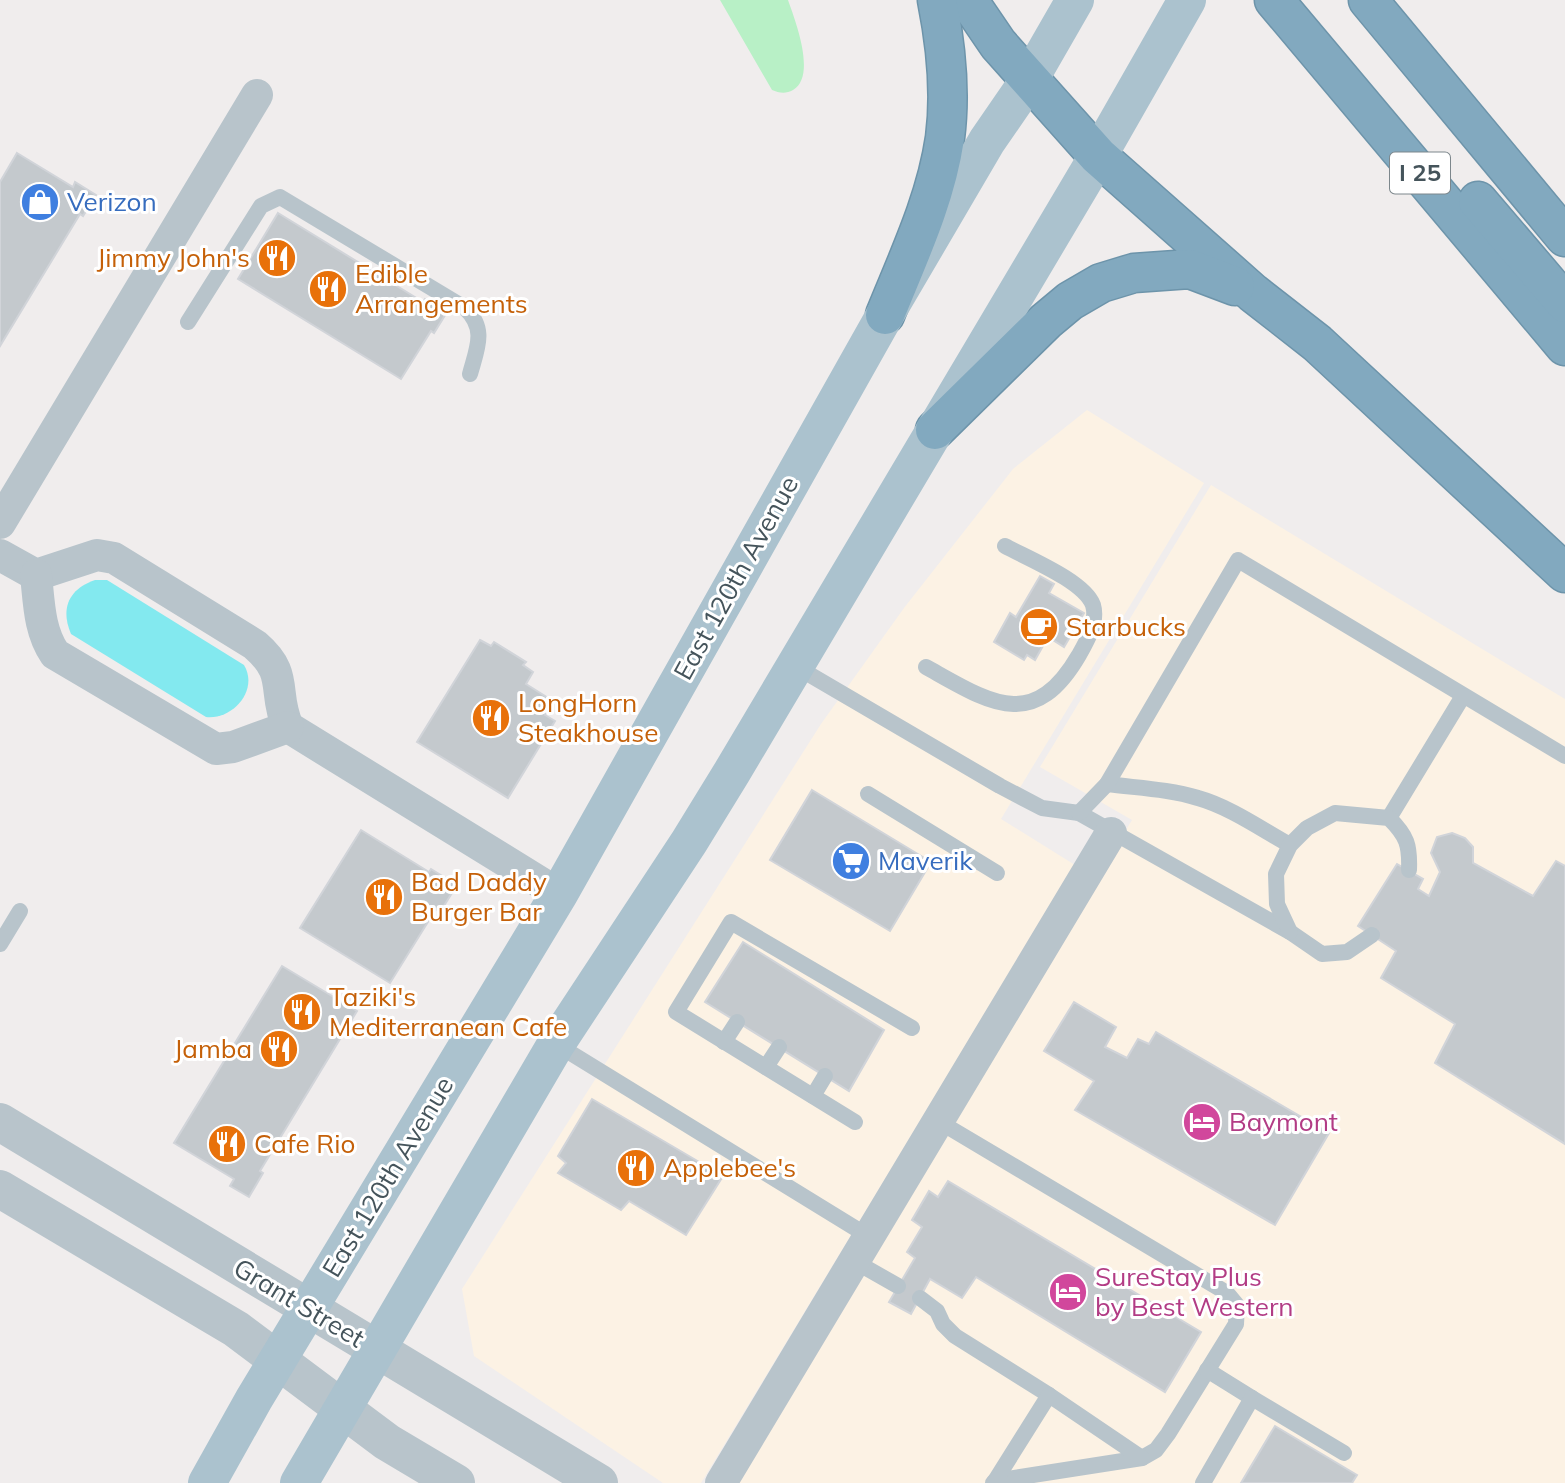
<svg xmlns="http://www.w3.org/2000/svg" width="1565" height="1483" viewBox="0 0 1565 1483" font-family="Mulish,sans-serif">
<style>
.commercial{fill:#fcf2e4}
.green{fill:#b8f0c6}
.water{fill:#83e9ef}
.building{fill:#c4c9cd;stroke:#d1d4d9;stroke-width:2}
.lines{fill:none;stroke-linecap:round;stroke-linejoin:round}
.motorway-casing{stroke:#6d94aa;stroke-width:41}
.service{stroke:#b8c4cb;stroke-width:16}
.minor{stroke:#b8c4cb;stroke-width:32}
.tertiary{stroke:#b8c4cb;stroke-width:38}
.primary{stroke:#abc2ce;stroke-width:38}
.motorway{stroke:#82a9bf;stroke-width:38}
.labels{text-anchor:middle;stroke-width:6;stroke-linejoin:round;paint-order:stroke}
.shield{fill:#fff;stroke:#7d878c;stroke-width:2}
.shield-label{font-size:24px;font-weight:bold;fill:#45545b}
.shop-label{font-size:26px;fill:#366cbe;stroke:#fff;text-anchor:start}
.food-label{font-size:26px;fill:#c56008;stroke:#fff;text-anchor:start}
.street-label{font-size:26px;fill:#45545b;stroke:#fff}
.hotel-label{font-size:26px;fill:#b23c85;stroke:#fff;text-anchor:start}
</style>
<rect width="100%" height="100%" fill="#f0eded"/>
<g class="commercial">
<polygon points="1087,410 1204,483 1001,819 1075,865 701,1483 663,1483 474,1356 462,1289 821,724 904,608 1013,469"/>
<polygon points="1211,485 1565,699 1565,1483 729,1483 1132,820 1040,767"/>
</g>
<path class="green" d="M720 0H788C795 20 817 76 793 90 786 94 779 93 772 90Z"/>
<path class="water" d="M95 580H107L244 665C259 690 233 720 206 717L71 634C60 608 69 589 95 580Z"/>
<g class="building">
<polygon points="17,153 73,187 75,182 96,195 83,216 80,214 0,346 0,182"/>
<polygon points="278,213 423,302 425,299 447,312 434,333 431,331 401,379 238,279"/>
<polygon points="1040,576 1054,584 1049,593 1084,613 1064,647 1048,637 1035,660 1027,655 1024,660 994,642 1010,613 1016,617"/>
<polygon points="480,640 491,646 494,642 526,662 523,665 533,672 526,684 553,701 545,715 555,721 508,798 417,742"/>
<polygon points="812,790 931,862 890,931 770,860"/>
<polygon points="361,830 429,872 431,869 457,885 440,912 436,909 390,983 300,928"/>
<polygon points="1452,833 1465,838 1473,847 1473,863 1533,896 1556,861 1565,866 1565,1144 1435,1063 1455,1024 1381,978 1396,951 1358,926 1397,864 1423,879 1418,889 1429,896 1440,872 1431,853 1437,837"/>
<polygon points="743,942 884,1030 849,1091 705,1002"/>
<polygon points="282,966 357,1011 260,1171 263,1173 249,1197 230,1186 234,1179 174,1143"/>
<polygon points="1074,1002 1116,1027 1105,1047 1127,1058 1138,1039 1149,1044 1156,1032 1329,1133 1275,1225 1075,1110 1094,1081 1044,1051"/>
<polygon points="592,1099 723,1176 686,1235 629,1201 621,1210 558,1173 566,1163 558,1156"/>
<polygon points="948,1181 1201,1332 1165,1392 976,1277 962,1298 930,1279 911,1314 889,1302 915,1258 907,1252 922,1227 912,1220 929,1191 938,1197"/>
<polygon points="1275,1426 1357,1475 1352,1483 1241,1483"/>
</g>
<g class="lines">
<g class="motorway-casing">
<g id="motorway">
<polyline points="968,0 998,44 1098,156 1253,293 1317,343 1565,573"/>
<polyline points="1274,0 1565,346"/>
<polyline points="1368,0 1565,237"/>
<polyline points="1478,201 1565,303"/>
<path d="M885 315C908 258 936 200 945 138 951 92 946 45 937 0"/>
<polyline points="935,430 1046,321 1070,301 1101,283 1134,273 1190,269 1235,286"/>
</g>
</g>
<g class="service">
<path d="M188 322 261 206 280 197 465 308C487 329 477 348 470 374"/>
<polyline points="795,666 1000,786 1042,808 1079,813 1290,932 1322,954 1347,952 1372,935"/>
<path d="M926 667C989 702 1033 734 1079 655 1087 641 1098 622 1093 605 1084 581 1027 558 1005 546"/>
<path d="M1107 784C1137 788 1169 789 1198 798 1230 807 1261 829 1290 845"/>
<polyline points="868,794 997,873"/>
<polyline points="1079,813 1107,784 1238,560 1565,756"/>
<polyline points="1389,818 1463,696"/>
<path d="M1290 932 1277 904 1276 874 1290 845 1307 828 1335 813 1389 818C1407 836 1410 845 1409 870"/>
<polyline points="0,944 20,911"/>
<polyline points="724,1042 737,1022"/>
<polyline points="556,1044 868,1236"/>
<polyline points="766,1067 779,1047"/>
<polyline points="813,1096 825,1076"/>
<polyline points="938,1121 1227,1293 1237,1305 1236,1324 1168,1434 1156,1450 1142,1458 995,1481 993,1483"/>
<polyline points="855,1122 676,1012 731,922 912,1028"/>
<polyline points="854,1261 898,1286"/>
<polyline points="920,1298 937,1311 943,1324 955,1336 1049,1395"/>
<polyline points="1207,1370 1252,1398"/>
<polyline points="999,1483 995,1481 1049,1395 1142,1458"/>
<polyline points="1203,1483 1252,1398 1344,1453"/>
</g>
<g class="minor">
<polyline points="0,523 257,95"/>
<path d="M0 555 36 575 97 555 114 558 255 645C290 675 272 691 288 727L559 894"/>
<path d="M36 575C39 602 39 631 55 654L216 749 233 747 288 727"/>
<polyline points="721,1483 1111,833"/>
</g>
<g class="tertiary">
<polyline points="0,1122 599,1483"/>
<polyline points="0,1189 236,1329 387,1442 456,1483"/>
</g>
<g class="primary">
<polyline points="207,1483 254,1399 559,894 885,315 987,141 1029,80 1075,0"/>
<polyline points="299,1483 556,1044 689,842 732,772 1098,156 1187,0"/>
</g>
<use href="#motorway" class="motorway"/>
</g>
<defs>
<g id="shop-disc" transform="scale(2.0125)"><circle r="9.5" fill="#3f7fe0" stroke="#fff"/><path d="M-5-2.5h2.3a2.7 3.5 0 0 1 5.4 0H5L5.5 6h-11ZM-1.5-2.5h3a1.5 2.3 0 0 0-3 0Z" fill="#fff"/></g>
<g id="restaurant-disc" transform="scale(2.0125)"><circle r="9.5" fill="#e8710a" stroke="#fff"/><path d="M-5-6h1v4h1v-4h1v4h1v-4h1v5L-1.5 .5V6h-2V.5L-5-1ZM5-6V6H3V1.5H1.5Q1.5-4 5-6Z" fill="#fff"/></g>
<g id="cafe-disc" transform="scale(2.0125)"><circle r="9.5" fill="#e8710a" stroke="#fff"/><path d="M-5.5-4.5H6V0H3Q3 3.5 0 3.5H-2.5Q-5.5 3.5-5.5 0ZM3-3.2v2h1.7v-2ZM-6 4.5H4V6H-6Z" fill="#fff"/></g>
<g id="supermarket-disc" transform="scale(2.0125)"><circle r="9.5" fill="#3f7fe0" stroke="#fff"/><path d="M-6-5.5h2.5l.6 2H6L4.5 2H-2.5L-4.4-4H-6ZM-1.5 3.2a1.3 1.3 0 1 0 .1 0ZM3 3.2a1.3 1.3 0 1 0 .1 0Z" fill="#fff"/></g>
<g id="hotel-disc" transform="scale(2.0125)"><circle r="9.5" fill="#d1479c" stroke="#fff"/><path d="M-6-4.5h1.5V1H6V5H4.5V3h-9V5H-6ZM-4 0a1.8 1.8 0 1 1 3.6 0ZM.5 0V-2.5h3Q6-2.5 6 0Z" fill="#fff"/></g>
</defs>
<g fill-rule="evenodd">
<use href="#shop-disc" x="40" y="202"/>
<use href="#restaurant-disc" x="277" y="258"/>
<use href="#restaurant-disc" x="328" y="289"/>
<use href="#cafe-disc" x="1039" y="627"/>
<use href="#restaurant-disc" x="491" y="718"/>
<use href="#supermarket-disc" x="851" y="861"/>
<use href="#restaurant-disc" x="384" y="897"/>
<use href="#restaurant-disc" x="302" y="1012"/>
<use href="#restaurant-disc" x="279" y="1049"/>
<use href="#hotel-disc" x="1202" y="1122"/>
<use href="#restaurant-disc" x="227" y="1144"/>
<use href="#restaurant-disc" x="636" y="1168"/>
<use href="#hotel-disc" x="1068" y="1292"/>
</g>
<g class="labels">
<rect class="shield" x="1390" y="152.5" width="60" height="41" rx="5"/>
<g class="shield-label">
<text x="1420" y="181">I 25</text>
</g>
<g class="shop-label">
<text x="67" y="211">Verizon</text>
<text x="878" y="870">Maverik</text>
</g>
<g class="food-label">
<text x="250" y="267" text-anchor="end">Jimmy John's</text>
<text x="355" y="283">Edible<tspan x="355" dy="30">Arrangements</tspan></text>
<text x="1066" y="636">Starbucks</text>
<text x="518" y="712">LongHorn<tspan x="518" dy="30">Steakhouse</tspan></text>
<text x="411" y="891">Bad Daddy<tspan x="411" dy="30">Burger Bar</tspan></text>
<text x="329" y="1006">Taziki's<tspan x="329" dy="30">Mediterranean Cafe</tspan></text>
<text x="252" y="1058" text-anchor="end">Jamba</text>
<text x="254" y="1153">Cafe Rio</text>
<text x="663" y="1177">Applebee's</text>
</g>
<g class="street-label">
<text transform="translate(736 578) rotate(-61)" y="9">East 120th Avenue</text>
<text transform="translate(388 1177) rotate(-59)" y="9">East 120th Avenue</text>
<text transform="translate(299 1303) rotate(31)" y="9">Grant Street</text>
</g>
<g class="hotel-label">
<text x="1229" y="1131">Baymont</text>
<text x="1095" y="1286">SureStay Plus<tspan x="1095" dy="30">by Best Western</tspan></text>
</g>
</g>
</svg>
